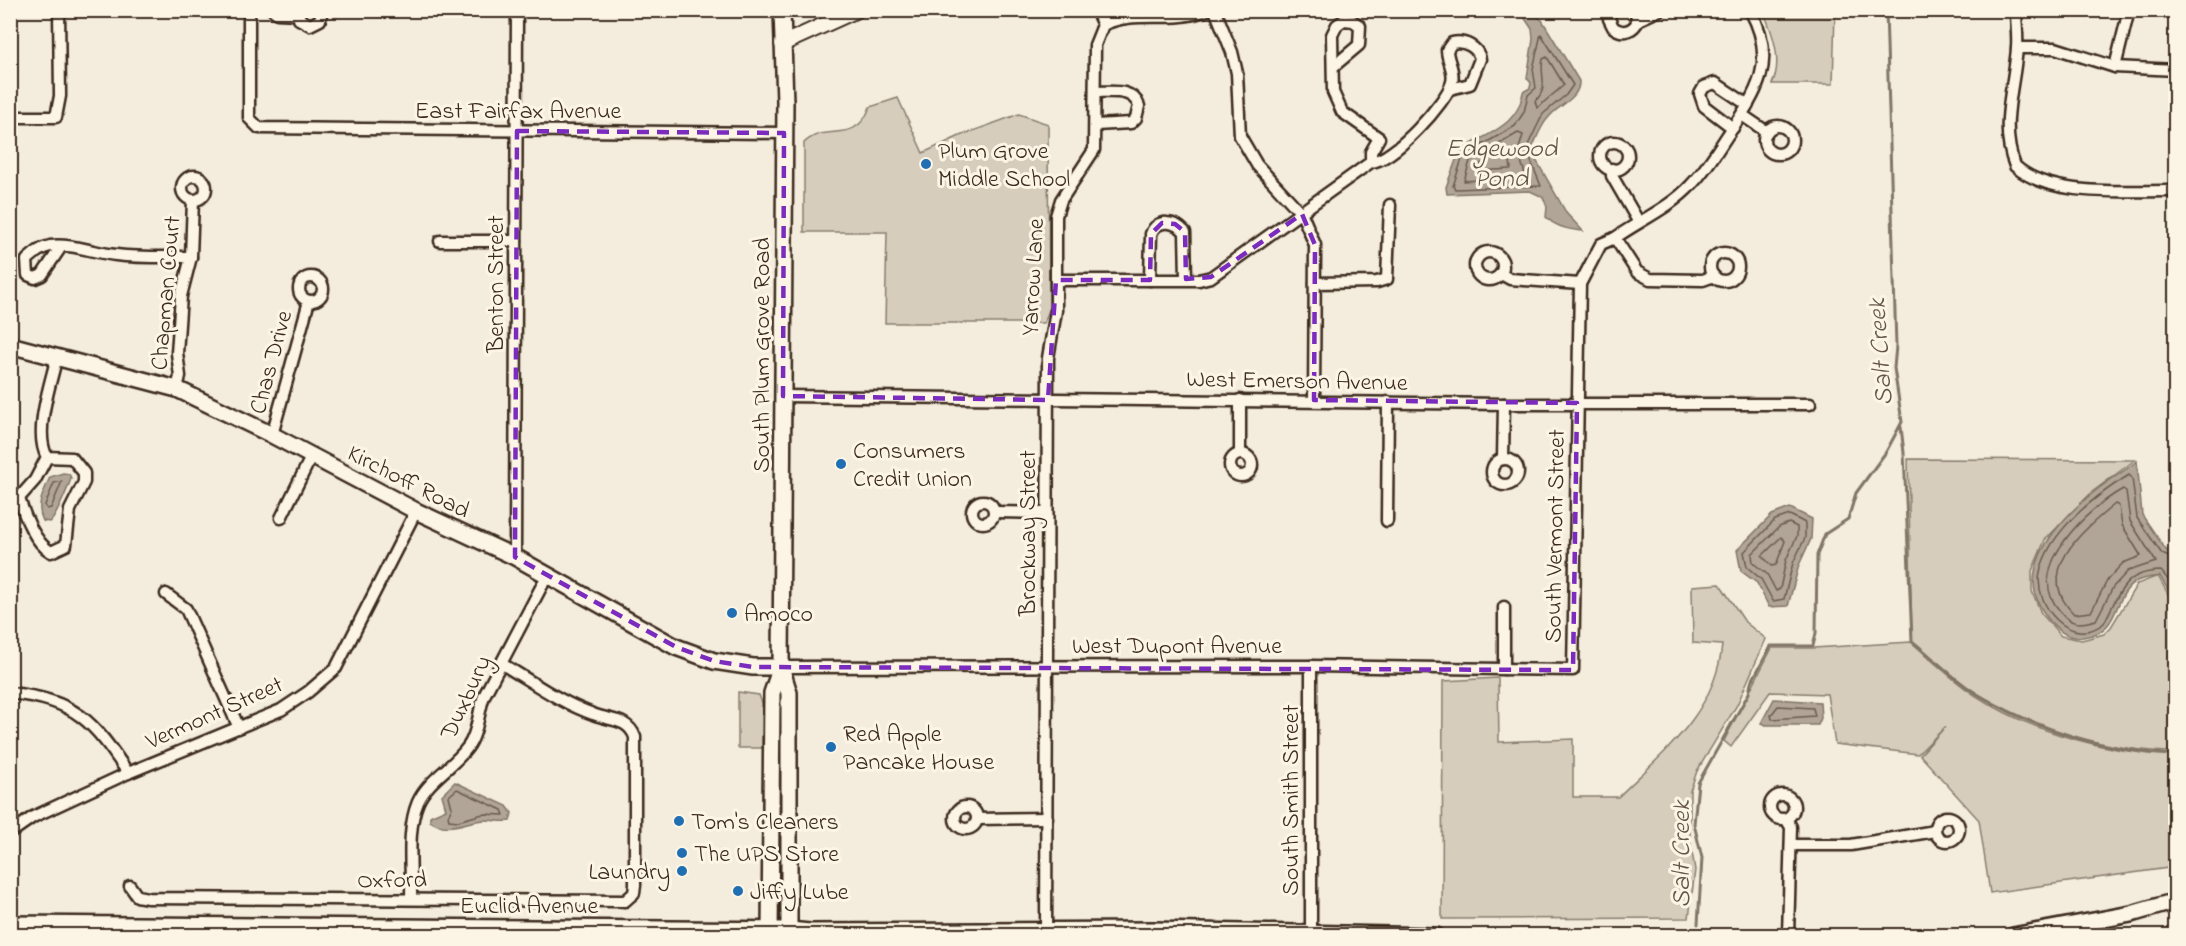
<svg xmlns="http://www.w3.org/2000/svg" width="2186" height="946" viewBox="0 0 2186 946" font-family="'Indie Flower',sans-serif">
<style>
.green{fill:#d6cdbd;stroke:#887c6e;stroke-width:1.5}
.water{fill:#b0a596;stroke:#817466;stroke-width:1.5}
.lines{fill:none;stroke-linecap:round;stroke-linejoin:round}
.shore{stroke:#6a5b4e;stroke-width:1.5}
.stream{stroke:#817466;stroke-width:3}
.minor-casing{stroke:#3b2a1e;stroke-width:15}
.tertiary-casing{stroke:#3b2a1e;stroke-width:18}
.secondary-casing{stroke:#3b2a1e;stroke-width:20}
.minor{stroke:#fcf5e5;stroke-width:10}
.tertiary{stroke:#fcf5e5;stroke-width:14}
.secondary{stroke:#fcf5e5;stroke-width:15}
.marked{fill:none;stroke:#7b2cbf;stroke-width:4.5;stroke-dasharray:12 8;stroke-linejoin:round}
.poi-dot{fill:#1f6fb2;stroke:#fcf5e5;stroke-width:2}
.labels{text-anchor:middle;stroke-width:6;stroke-linejoin:round;paint-order:stroke}
.street-label{font-size:24px;fill:#3b2a1e;stroke:#fcf5e5}
.poi-label{font-size:24px;fill:#3b2a1e;stroke:#fcf5e5;text-anchor:start}
.water-label{font-size:26px;font-style:italic;fill:#645548;stroke:#fcf5e5}
</style>
<rect width="100%" height="100%" fill="#f4eddd"/>
<filter id="ink" filterUnits="userSpaceOnUse"><feTurbulence type="fractalNoise" baseFrequency=".0167" numOctaves="2"/><feDisplacementMap in="SourceGraphic" scale="12" xChannelSelector="R" yChannelSelector="G"/><feConvolveMatrix kernelMatrix="1 2 1 2 8 2 1 2 1" color-interpolation-filters="sRGB"/></filter>
<g filter="url(#ink)">
<g class="green">
<path d="M1763 11H1835L1833 84H1772C1783 61 1773 33 1763 11Z"/>
<path d="M898 98 923 153 962 135 1019 114 1048 124 1049 310 1044 323H885L887 232H804V143C826 121 855 147 870 107Z"/>
<path d="M1908 459 2135 460 2092 492 2045 540 2032 571V591L2041 613 2061 636 2082 640 2104 634 2111 627 2137 584 2158 576 2175 607V752C2108 751 2038 729 1980 695 1956 681 1934 658 1912 641Z"/>
<path d="M1720 584 1745 622 1766 639 1737 705 1697 771 1690 791V840L1695 870 1689 918 1442 919 1443 681 1498 678 1499 742 1573 739V797H1618C1663 753 1716 712 1722 645L1693 643 1692 586Z"/>
<path d="M1911 642C1932 660 1952 680 1975 695 2030 732 2110 753 2175 756V867L1990 893 1979 820 1920 755 1945 727 1918 754 1835 744 1827 694 1770 692 1731 747 1724 741 1772 648H1813Z"/>
<polygon points="738,692 759,695 762,703 762,748 738,748"/>
</g>
<g class="water">
<path d="M1520 11H1531L1542 20 1579 81C1580 99 1558 105 1549 117 1540 126 1536 140 1531 151L1567 214 1583 231C1570 230 1555 227 1546 217L1547 207 1543 197 1530 191 1447 194 1446 187 1459 152C1485 133 1518 128 1523 92L1530 88 1531 83 1527 78 1533 39 1532 29Z"/>
<path d="M2137 461 2142 515 2166 550 2175 555V602L2160 576C2153 577 2143 578 2137 581 2110 597 2123 632 2083 637 2066 639 2056 629 2046 616 2010 568 2063 516 2099 488 2111 478 2125 471 2137 461Z"/>
<path d="M63 473 69 474 71 478C69 486 55 519 50 522L43 521C35 505 44 492 50 477Z"/>
<polygon points="1790,508 1812,519 1811,539 1799,565 1788,606 1769,607 1757,583 1741,571 1737,550 1772,515"/>
<polygon points="1774,699 1820,702 1821,718 1818,725 1766,725 1761,723"/>
<path d="M455 782 507 806 512 813 510 821C501 822 494 820 486 820 467 820 448 834 430 821V816L446 809 442 795Z"/>
</g>
<g class="lines">
<g class="shore">
<polygon points="1541,34 1573,85 1566,95 1543,114 1526,149 1541,186 1455,189 1453,186 1463,156 1515,126 1524,112 1528,95 1536,88 1533,69"/>
<path d="M1547 57 1564 85 1537 108 1535 101C1550 88 1539 75 1543 59Z"/>
<polygon points="1518,133 1523,135 1518,152 1526,177 1464,181 1470,161"/>
<polygon points="1506,151 1509,153 1511,169 1477,171 1477,166"/>
<polygon points="62,481 51,508 47,509 45,505 54,483"/>
<path d="M2123 489 2126 491 2130 521 2156 562 2128 571 2113 587 2096 620C2079 625 2071 625 2060 611 2022 569 2087 509 2123 489Z"/>
<path d="M2115 504 2119 506 2122 525 2141 556 2123 563 2108 579 2091 612 2074 614C2032 572 2082 531 2115 504Z"/>
<polygon points="1790,515 1805,523 1805,538 1793,563 1784,599 1773,601 1761,579 1747,567 1744,552 1775,520"/>
<polygon points="1789,523 1797,527 1797,536 1786,560 1780,589 1776,591 1767,574 1753,563 1752,554 1779,527"/>
<polygon points="1781,537 1785,541 1776,565 1772,566 1762,556"/>
<path d="M2176 560 2162 554 2137 518 2132 478 2129 475C2095 496 2049 531 2040 572 2033 605 2071 650 2104 623 2119 594 2124 571 2161 571L2176 589"/>
<polygon points="1778,706 1813,708 1815,716 1772,719 1771,715"/>
<polygon points="457,789 502,810 504,815 483,814 458,821 449,820 448,816 452,808 449,796"/>
</g>
<g class="stream">
<path d="M1901 427 1904 453 1912 641C1935 659 1958 684 1984 698 2041 732 2109 751 2176 755"/>
<polyline points="1698,924 1702,858 1694,824 1698,783 1749,693 1751,683 1771,646 1813,646 1816,633 1817,555 1825,534 1848,519 1856,493 1886,452 1902,422 1894,368 1896,346 1886,10"/>
</g>
<g class="minor-casing">
<g id="minor">
<polyline points="249,10 249,118 259,128 784,133"/>
<polyline points="273,10 277,13 298,14"/>
<polyline points="299,10 299,19 310,25 320,20 322,10"/>
<polyline points="1096,10 1103,25"/>
<polyline points="1215,10 1232,52 1237,73 1240,136 1257,165 1302,214 1315,245 1314,400"/>
<path d="M1611 10 1609 19 1613 27C1621 34 1631 32 1637 23L1636 10"/>
<path d="M2016 10C2016 23 2018 35 2017 48 2014 89 1999 126 2015 166 2051 199 2129 190 2176 191"/>
<polyline points="1638,20 1660,10"/>
<polyline points="2017,48 2055,48 2115,67 2176,70"/>
<polyline points="1334,66 1359,45 1360,26 1353,21 1344,20 1337,25 1332,35 1333,92 1342,112 1379,138 1371,152 1371,162"/>
<polyline points="2115,67 2129,10"/>
<path d="M1096 92C1111 92 1133 88 1139 106L1136 118 1131 123 1096 125"/>
<polyline points="1742,115 1767,132"/>
<polyline points="10,117 56,117 60,96 59,10"/>
<circle cx="1778" cy="140" r="14"/>
<polyline points="1733,128 1704,106 1700,94 1704,87 1715,83 1748,105"/>
<circle cx="1614" cy="156" r="14"/>
<polyline points="1612,169 1612,176 1638,221"/>
<circle cx="194" cy="188" r="12"/>
<polyline points="1615,238 1637,272 1650,279 1703,280 1714,276"/>
<polyline points="440,241 516,241"/>
<path d="M61 247 42 275 35 278 28 275 27 260C34 254 40 248 50 246 71 243 95 253 116 255 141 258 166 257 191 257"/>
<circle cx="1489" cy="266" r="14"/>
<circle cx="1724" cy="267" r="14"/>
<polyline points="1501,274 1510,279 1580,284"/>
<circle cx="311" cy="289" r="12"/>
<path d="M1056 280H1199L1211 277 1371 162C1393 161 1447 102 1452 82 1455 70 1447 61 1447 50L1452 43C1464 40 1478 47 1480 59L1470 84 1450 89"/>
<path d="M1150 280 1151 234C1157 218 1175 221 1185 232L1186 279"/>
<polyline points="1315,283 1377,282 1387,279 1390,205"/>
<polyline points="177,389 180,376 177,353 181,296 191,257 193,200"/>
<polyline points="783,396 1504,404 1810,404"/>
<polyline points="1240,400 1240,453"/>
<polyline points="272,435 309,301"/>
<circle cx="1241" cy="465" r="11"/>
<path d="M47 457 72 458 84 473V482L70 510 66 545 51 552C35 543 24 515 19 498L35 480 47 457C33 432 51 383 57 356"/>
<circle cx="1505" cy="472" r="13"/>
<polyline points="1503,459 1504,404"/>
<circle cx="983" cy="512" r="11"/>
<polyline points="995,512 1047,513"/>
<polyline points="281,518 311,457"/>
<polyline points="1387,521 1388,402"/>
<polyline points="515,557 517,10"/>
<polyline points="166,594 186,609 239,728"/>
<path d="M781 667 1311 666 1573 670 1580 284 1601 244 1615 238C1639 221 1671 207 1691 185 1705 171 1716 153 1727 136 1756 94 1779 62 1750 10"/>
<polyline points="1504,669 1504,607"/>
<path d="M10 693C76 700 93 721 128 773"/>
<circle cx="1782" cy="807" r="12"/>
<circle cx="966" cy="818" r="11"/>
<circle cx="1947" cy="829" r="12"/>
<polyline points="977,819 1047,818"/>
<polyline points="1786,819 1791,827 1788,936"/>
<polyline points="10,833 33,817 128,773 281,710 308,692 336,668 416,511"/>
<polyline points="1791,845 1851,845 1935,831"/>
<path d="M130 886 137 896 148 898 625 901 634 893 635 885V737C628 718 610 721 593 714 561 703 531 681 502 664"/>
<path d="M411 899C412 869 406 830 418 802 428 780 453 767 467 748 478 734 478 712 484 696L547 576"/>
<path d="M1046 936 1048 358 1056 311V216L1061 200 1094 150 1095 45 1103 25C1134 9 1173 24 1207 10"/>
<polyline points="1311,936 1311,666"/>
</g>
</g>
<g class="tertiary-casing">
<polyline id="tertiary" points="782,44 857,10"/>
</g>
<g class="secondary-casing">
<g id="secondary">
<polyline points="782,10 785,102 781,667 789,693 789,936"/>
<polyline points="10,345 177,389 272,435 416,511 515,557 676,647 714,661 753,667 781,667"/>
<polyline points="10,924 789,930 810,932 1154,930 1436,936"/>
<polyline points="770,936 772,693 781,667"/>
<polyline points="2013,936 2131,914 2176,901"/>
</g>
</g>
<use href="#minor" class="minor"/>
<use href="#tertiary" class="tertiary"/>
<use href="#secondary" class="secondary"/>
</g>
</g>
<path class="marked" d="M517 131 784 133 783 396 1048 400 1056 280H1150L1151 234 1162 223 1175 224 1185 232 1186 279 1211 277 1302 214 1315 245 1314 400 1577 403 1573 670 753 667 714 661 676 647 515 557Z"/>
<g class="poi-dot">
<circle cx="926" cy="164" r="6"/>
<circle cx="841" cy="464" r="6"/>
<circle cx="732" cy="613" r="6"/>
<circle cx="831" cy="747" r="6"/>
<circle cx="679" cy="821" r="6"/>
<circle cx="682" cy="853" r="6"/>
<circle cx="682" cy="871" r="6"/>
<circle cx="738" cy="891" r="6"/>
</g>
<g class="labels">
<g class="street-label">
<text x="518" y="118">East Fairfax Avenue</text>
<text transform="translate(1032 277) rotate(-87)" y="8">Yarrow Lane</text>
<text transform="translate(495 284) rotate(-90)" y="8">Benton Street</text>
<text transform="translate(165 293) rotate(-85)" y="8">Chapman Court</text>
<text transform="translate(761 355) rotate(-90)" y="8">South Plum Grove Road</text>
<text transform="translate(270 362) rotate(-75)" y="8">Chas Drive</text>
<text transform="translate(1297 380) rotate(1)" y="8">West Emerson Avenue</text>
<text transform="translate(409 481) rotate(27)" y="8">Kirchoff Road</text>
<text transform="translate(1027 533) rotate(-90)" y="8">Brockway Street</text>
<text transform="translate(1554 536) rotate(-89)" y="8">South Vermont Street</text>
<text x="1177" y="653">West Dupont Avenue</text>
<text transform="translate(465 697) rotate(-65)" y="8">Duxbury</text>
<text transform="translate(214 712) rotate(-24)" y="8">Vermont Street</text>
<text transform="translate(1290 800) rotate(-90)" y="8">South Smith Street</text>
<text transform="translate(392 879) rotate(-1)" y="8">Oxford</text>
<text x="529" y="913">Euclid Avenue</text>
</g>
<g class="poi-label">
<text x="938" y="158">Plum Grove<tspan x="938" dy="28">Middle School</tspan></text>
<text x="853" y="458">Consumers<tspan x="853" dy="28">Credit Union</tspan></text>
<text x="744" y="621">Amoco</text>
<text x="843" y="741">Red Apple<tspan x="843" dy="28">Pancake House</tspan></text>
<text x="691" y="829">Tom's Cleaners</text>
<text x="694" y="861">The UPS Store</text>
<text x="670" y="879" text-anchor="end">Laundry</text>
<text x="750" y="899">Jiffy Lube</text>
</g>
<g class="water-label">
<text x="1501" y="156">Edgewood<tspan x="1501" dy="30">Pond</tspan></text>
<text transform="translate(1879 352) rotate(-94)" y="9">Salt Creek</text>
<text transform="translate(1680 854) rotate(-90)" y="9">Salt Creek</text>
</g>
</g>
<rect width="2186" height="946" fill="none" stroke="#fcf5e5" stroke-width="36"/>
<rect x="18" y="18" width="2150" height="910" fill="none" stroke="#3b2a1e" stroke-width="2" filter="url(#ink)"/>
</svg>
